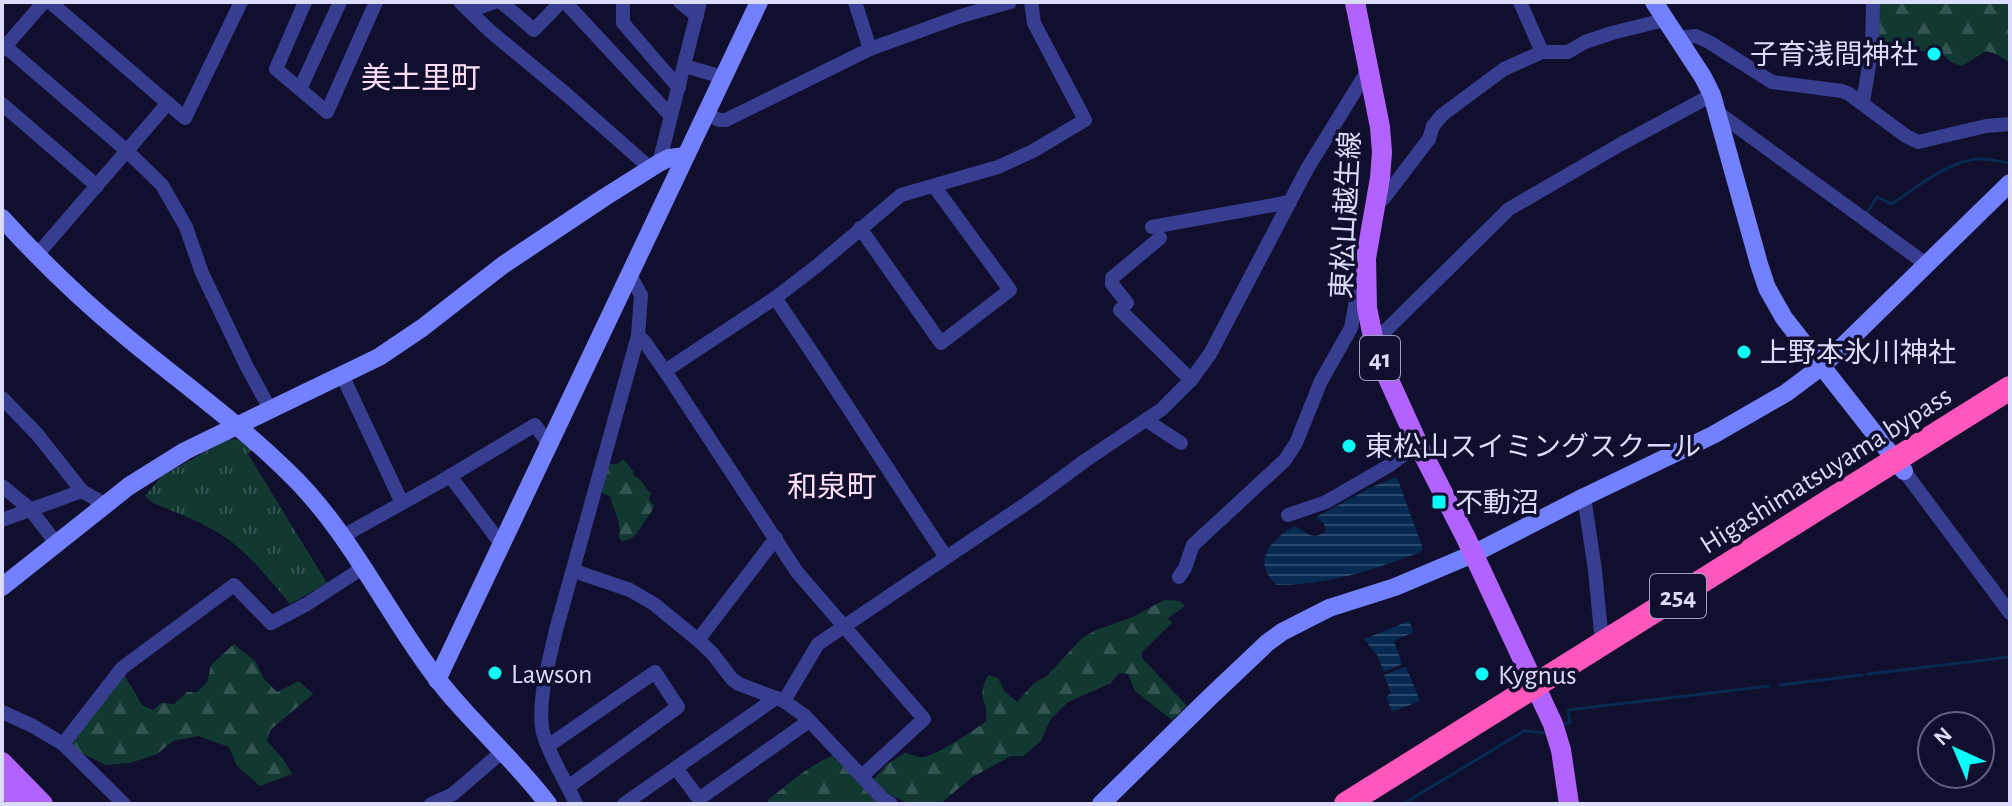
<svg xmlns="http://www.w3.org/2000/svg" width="2012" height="806" viewBox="0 0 2012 806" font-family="'Alegreya Sans','Noto Sans JP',sans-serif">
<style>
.grass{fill:url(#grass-tufts)}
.forest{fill:url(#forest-firs)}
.water{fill:url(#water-rules)}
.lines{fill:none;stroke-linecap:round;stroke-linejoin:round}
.stream{stroke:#062a50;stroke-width:3}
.street{stroke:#373e90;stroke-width:14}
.secondary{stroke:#7380ff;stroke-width:18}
.primary{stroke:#b263ff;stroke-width:20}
.highway{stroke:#ff57bb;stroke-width:24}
.poi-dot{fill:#08fffa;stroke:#110f2e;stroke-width:3}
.labels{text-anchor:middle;stroke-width:7;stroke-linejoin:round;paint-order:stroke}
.shield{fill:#110f2e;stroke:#9f9ec0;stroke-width:2}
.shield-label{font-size:26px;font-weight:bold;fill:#dcdcff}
.poi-label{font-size:28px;fill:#dcdcff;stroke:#110f2e;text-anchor:start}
.street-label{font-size:28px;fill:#dcdcff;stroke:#110f2e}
.neighbourhood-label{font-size:30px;fill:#ffdef7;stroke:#110f2e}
</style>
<defs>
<pattern id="grass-tufts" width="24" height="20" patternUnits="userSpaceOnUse" patternTransform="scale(2)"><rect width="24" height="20" fill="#123832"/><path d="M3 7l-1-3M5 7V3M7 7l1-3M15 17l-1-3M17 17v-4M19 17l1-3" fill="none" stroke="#345451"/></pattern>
<pattern id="forest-firs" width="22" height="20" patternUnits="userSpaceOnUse" patternTransform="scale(2)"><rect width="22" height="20" fill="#123832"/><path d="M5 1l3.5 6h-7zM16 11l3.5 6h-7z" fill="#345451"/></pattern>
<pattern id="water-rules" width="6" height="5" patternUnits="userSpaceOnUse" patternTransform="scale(2)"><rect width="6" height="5" fill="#062a50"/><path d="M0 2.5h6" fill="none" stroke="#2a486a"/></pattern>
</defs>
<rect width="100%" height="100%" fill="#110f2e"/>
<path class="grass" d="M228 439 241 440 252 449 248 454 327 583 290 604C268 578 247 550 217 532 197 520 175 512 153 503L145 496 162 476Z"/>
<g class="forest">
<path d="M1875 2H2010V63L1996 54 1986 51 1962 66 1951 62 1938 50C1918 50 1899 56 1879 59Z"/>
<path d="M623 459 633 471 634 476C644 480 643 487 651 493L649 499 654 506C651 514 647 517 643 524 637 534 635 539 622 541L619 538C622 523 614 511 610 496L602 493 601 485 610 464H618Z"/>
<path d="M1164 600 1180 601 1185 606 1168 618 1172 623 1142 652V658L1187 706 1172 720 1135 691 1128 674 1119 673 1111 683 1068 702 1050 720 1041 741 1023 756H1011L971 778 940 804H914L903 801 885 792 873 780 887 764 905 753C910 754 919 758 924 757 936 755 977 729 986 721 989 699 975 700 988 675L998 678 1004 691 1017 702 1034 683 1047 676 1082 638 1096 630 1133 617Z"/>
<polygon points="234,644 256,662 264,679 277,692 299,681 313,694 270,730 267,741 284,760 292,774 260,786 237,766 229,747 198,736 173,741 157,754 130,763 106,765 77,751 71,739 113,684 125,676 142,705 153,710 161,703 174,704 187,692 197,692 207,682 211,665"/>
<path d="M832 756 862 785 868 794 881 804H766L769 799C789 784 809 765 832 756Z"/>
</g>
<g class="water">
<path d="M1397 477 1423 549 1418 553C1370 571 1329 585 1277 585 1250 562 1271 539 1295 526 1307 533 1313 541 1326 531L1324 524 1316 517 1374 486Z"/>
<polygon points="1409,621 1414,632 1394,641 1402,664 1384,672 1377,655 1364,639"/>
<polygon points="1406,666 1420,701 1392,712 1386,697 1391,693 1384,675"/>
</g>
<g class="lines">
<g class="stream">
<path d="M1866 214 1877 197 1892 204C1913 189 1951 160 1978 159 1988 158 2000 162 2010 163"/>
<polyline points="1868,674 2010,657"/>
<polyline points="1780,685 1862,675"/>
<polyline points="1560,726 1570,722 1568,710 1769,686"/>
<polyline points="1403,804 1524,731 1546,733"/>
</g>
<g class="street">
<polyline points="50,2 185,118 241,2"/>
<polyline points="305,2 276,69 327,112 376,2"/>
<polyline points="460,2 490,31 566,94 650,168"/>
<polyline points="501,2 534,30 561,2"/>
<polyline points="565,2 671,116"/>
<polyline points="623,2 623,23 679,88"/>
<polyline points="680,2 697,16"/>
<polyline points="855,2 870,49"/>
<polyline points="1520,2 1542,52"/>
<polyline points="469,11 495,2"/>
<polyline points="1677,38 1696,36 1709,42 1772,82 1842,91 1849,94 1906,136 1918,142 1986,126 2010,124"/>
<polyline points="6,47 127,151 162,185 186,227 202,273 247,367 270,409"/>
<polyline points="2,50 44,2"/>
<polyline points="685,66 722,77"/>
<polyline points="300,89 340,2"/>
<polyline points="1863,102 1872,48 1873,5 1872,2"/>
<polyline points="2,104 97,186"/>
<polyline points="1717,112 1926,264"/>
<polyline points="706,114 719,120 726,120 870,49 961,16 1010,2"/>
<polyline points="659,163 700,2"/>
<polyline points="1376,205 1384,198 1429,139 1433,126 1442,115 1504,69 1542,52 1568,52 1585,42 1612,33 1664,20"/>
<polyline points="1152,227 1290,202"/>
<polyline points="860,228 941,343 1010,290 934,186"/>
<polyline points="1160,238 1112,278 1112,284 1127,303 1120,310 1191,380"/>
<polyline points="36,256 168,103"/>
<path d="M775 298C834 383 888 471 946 557"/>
<polyline points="638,336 644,341 665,371 797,572 924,719 862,776"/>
<polyline points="1374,342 1509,209 1621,144 1712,95"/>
<polyline points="665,371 775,298 818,265 901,195 998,167 1033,151 1085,120 1034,23 1031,2"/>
<polyline points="342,375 402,503"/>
<polyline points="2,398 37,434 82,491"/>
<polyline points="1146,420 1181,443"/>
<polyline points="1904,471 2010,613"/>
<polyline points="450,476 502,545"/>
<polyline points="2,486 30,509 56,543"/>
<polyline points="1584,497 1595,570 1602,643"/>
<polyline points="1288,515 1326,502 1390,465 1418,444"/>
<polyline points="2,520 82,491 106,505"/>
<polyline points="343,536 440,482 535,425 550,446"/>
<polyline points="574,571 630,590 654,604 698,640 712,653 732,679 739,684 784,701 805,716 883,799 891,804"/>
<polyline points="1179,577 1185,568 1193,545 1285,460 1296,443 1321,381 1351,328 1357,295 1365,281"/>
<polyline points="698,640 776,538"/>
<polyline points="784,701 818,644 1033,499 1086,460 1162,409 1191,380 1210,354 1307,169 1368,70"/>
<polyline points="2,712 33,726 63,744 122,668 234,585 271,623 307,604 364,567"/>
<polyline points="63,744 124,804"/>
<polyline points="548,746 655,672 678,707 568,787"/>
<polyline points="676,768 699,799 809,721"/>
<polyline points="431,804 453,794 503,751"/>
<path d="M576 804C566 781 551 759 544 736 535 708 550 658 556 630L638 336 641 295 630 275"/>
<polyline points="624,804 776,698"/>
</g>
<g class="secondary">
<polyline points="1654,2 1703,77 1712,95 1759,264 1767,288 1784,318 1904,471"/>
<path d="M2 218C41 261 79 298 124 335 178 380 237 422 287 471 348 529 382 605 432 672 466 719 513 757 548 804"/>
<polyline points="2,587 129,486 185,451 379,357 422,328 503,265 605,197 659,163 669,158 685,156"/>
<polyline points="437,680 759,2"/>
<polyline points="1101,804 1209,698 1267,643 1282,632 1329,608 1395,587 1473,554 1584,497 1713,435 1786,393 1822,366 1847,342 2010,183"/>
</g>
<g class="primary">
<polyline points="1355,2 1380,127 1382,152 1380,178 1366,258 1367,308 1374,342 1382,365 1418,444 1466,538 1553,724 1561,750 1569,804"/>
<polyline points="2,762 43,804"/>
<polyline points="2,784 21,804"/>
</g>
<polyline class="highway" points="1346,804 2010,388"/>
</g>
<g class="poi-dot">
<circle cx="1934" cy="54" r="8"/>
<circle cx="1744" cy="352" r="8"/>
<circle cx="1349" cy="446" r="8"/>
<rect x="1431" y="494" width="16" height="16" rx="4"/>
<circle cx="495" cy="673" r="8"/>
<circle cx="1482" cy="674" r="8"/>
</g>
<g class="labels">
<g class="shield">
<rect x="1360" y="336" width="40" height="44" rx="6"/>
<rect x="1650" y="574" width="56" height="44" rx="6"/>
</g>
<g class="shield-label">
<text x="1380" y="367">41</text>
<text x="1678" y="605">254</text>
</g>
<g class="poi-label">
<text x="1918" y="64" text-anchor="end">子育浅間神社</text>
<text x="1760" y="362">上野本氷川神社</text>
<text x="1365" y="456">東松山スイミングスクール</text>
<text x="1455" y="512">不動沼</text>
<text x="511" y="683">Lawson</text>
<text x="1498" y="684">Kygnus</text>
</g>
<g class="street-label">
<text transform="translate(1345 215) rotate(-87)" y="10">東松山越生線</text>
<text transform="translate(1825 469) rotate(-32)" y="10">Higashimatsuyama bypass</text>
</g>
<g class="neighbourhood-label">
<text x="421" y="88">美土里町</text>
<text x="832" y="497">和泉町</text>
</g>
</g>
<rect width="2012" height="806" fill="none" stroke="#dcdcff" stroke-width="8"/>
<g transform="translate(1956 750) rotate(316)"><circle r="38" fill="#110f2e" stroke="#626182" stroke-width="2"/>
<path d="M0-6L14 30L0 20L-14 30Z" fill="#08fffa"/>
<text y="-12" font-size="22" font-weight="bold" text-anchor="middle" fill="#dcdcff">N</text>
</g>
</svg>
